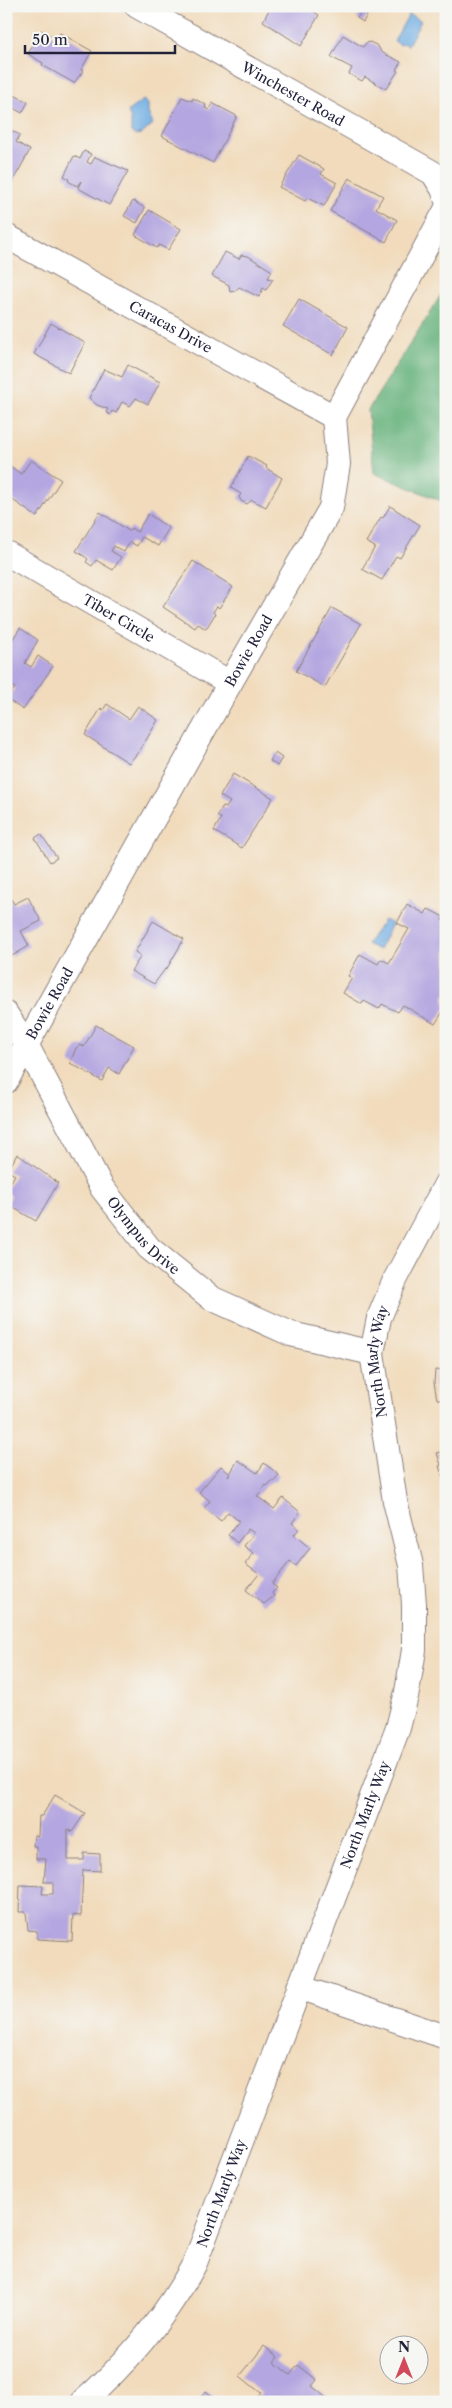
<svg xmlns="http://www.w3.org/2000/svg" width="452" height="2408" viewBox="0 0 452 2408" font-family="'Libre Caslon Text',serif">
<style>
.forest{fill:#67b37d;stroke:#446a5c}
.water{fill:#71aee3;stroke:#4a688f}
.building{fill:#b4a6e0}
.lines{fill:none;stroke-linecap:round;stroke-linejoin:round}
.street-casing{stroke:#8a7e7c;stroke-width:26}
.street{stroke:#fff;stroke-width:24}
.labels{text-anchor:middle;stroke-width:5;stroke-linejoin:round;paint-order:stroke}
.street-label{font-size:14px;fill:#22223b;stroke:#f6f6f2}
</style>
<rect width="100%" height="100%" fill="#f6f6f2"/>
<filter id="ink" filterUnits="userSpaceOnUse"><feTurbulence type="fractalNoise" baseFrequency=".02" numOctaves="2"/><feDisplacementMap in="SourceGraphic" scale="10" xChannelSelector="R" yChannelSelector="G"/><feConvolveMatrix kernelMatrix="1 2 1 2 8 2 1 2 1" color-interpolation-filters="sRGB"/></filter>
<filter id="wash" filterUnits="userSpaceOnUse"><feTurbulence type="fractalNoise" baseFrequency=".0096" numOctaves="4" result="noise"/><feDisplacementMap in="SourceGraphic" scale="20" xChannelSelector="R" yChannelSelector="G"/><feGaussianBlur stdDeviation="1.12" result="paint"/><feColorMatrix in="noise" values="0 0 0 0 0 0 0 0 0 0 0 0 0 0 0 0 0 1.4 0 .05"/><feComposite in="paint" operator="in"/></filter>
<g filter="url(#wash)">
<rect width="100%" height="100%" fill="#f1dbbc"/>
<polygon class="forest" points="446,287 446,503 374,473 368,410"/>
<g class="water">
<polygon points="409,14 421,21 408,45 403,43 401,45 394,41"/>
<polygon points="143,100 148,104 148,113 153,124 142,134 135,135 131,132 131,120 128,111"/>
<polygon points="384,920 392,924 379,950 367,944"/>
</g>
<g id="blocks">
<g class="building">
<polygon points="271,6 305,6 319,15 301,46 263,21"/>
<polygon points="363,9 369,12 363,22 357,18"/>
<polygon points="41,30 57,39 60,33 92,51 81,70 83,71 74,83 42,65 43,63 28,54"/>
<polygon points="343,35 363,47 366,43 370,42 378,46 381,52 401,62 396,70 398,71 386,89 365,77 362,81 349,74 352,68 331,57"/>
<polygon points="14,95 28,102 22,113 8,105"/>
<polygon points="182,97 192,101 193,98 206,105 205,108 209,110 212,103 237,116 213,163 162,136"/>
<polygon points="6,128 20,135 16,142 30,150 8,190 6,189"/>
<polygon points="84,151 91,154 87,162 91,164 95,157 128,171 109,205 78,188 81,181 77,186 68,181 69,179 64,176 74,156 80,159"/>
<polygon points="299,155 324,169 321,174 337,183 324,206 307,198 305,201 279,187"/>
<polygon points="349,178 383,196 376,208 397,220 386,242 330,211"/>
<polygon points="133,201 145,208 137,223 124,216"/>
<polygon points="149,210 181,229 168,250 159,245 157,248 135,235"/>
<polygon points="225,252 239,259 241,255 248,256 272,271 268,278 273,279 266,290 263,288 259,297 239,287 235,291 230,292 229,285 212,276"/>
<polygon points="299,299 348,327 333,355 283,326"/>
<polygon points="51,323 85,343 69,373 34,354"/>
<polygon points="128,365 160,382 148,404 136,398 130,406 122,402 116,413 112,411 110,415 106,412 108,409 97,405 89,398 104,369 122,377"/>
<polygon points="248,456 267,466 266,468 282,478 266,507 252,500 247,504 241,501 239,497 241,494 231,488"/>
<polygon points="31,460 61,480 37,517 7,496 11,489 9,488 6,491 6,463 21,474"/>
<polygon points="390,506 420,525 400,558 396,556 382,580 362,569 375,547 366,542 381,517 383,518"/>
<polygon points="100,512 129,531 131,528 137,532 148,514 169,528 158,546 142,537 137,546 130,542 124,552 114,546 111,551 121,557 113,570 96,560 92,566 86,562 88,559 84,556 76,551"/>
<polygon points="193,561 233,587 219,608 217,606 213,612 215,614 206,629 198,624 195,628 163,607"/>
<polygon points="332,608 361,624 325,687 296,671"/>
<polygon points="20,628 38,640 25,663 31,667 38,656 53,666 23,710 7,699 15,688 6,684 6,649"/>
<polygon points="107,704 129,719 138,706 158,720 140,750 129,763 85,735 101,708 103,710"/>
<polygon points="275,753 282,758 277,766 270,761"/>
<polygon points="233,774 273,798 242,848 214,831 221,818 217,816 223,806 226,808 230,802 220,796"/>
<polygon points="41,834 57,858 50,862 35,838"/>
<polygon points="28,897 41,921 21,931 29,946 12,956 6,945 6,901 11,899 14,904"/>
<polygon points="407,904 425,914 428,909 444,917 442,920 446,923 446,993 444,997 446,1007 435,1024 403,1005 398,1012 382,1004 379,1009 364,1001 362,1004 343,993 352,978 348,976 360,954 378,964 381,959 389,963 409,929 397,923"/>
<polygon points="153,921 184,939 166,970 165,969 154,984 131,971 141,956 135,952"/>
<polygon points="96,1025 134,1046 119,1074 109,1068 102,1081 70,1063 76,1048 80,1045 84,1047"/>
<polygon points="17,1154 58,1183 36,1221 7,1204 11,1196 6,1190 15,1175 8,1171"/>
<polygon points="435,1370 446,1371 446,1400 437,1399 434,1383"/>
<polygon points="446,1451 446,1483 445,1483 439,1466 441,1465 437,1453"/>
<polygon points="238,1460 257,1473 264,1463 279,1475 274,1482 272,1481 267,1486 266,1485 257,1496 274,1509 283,1498 300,1512 292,1523 299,1529 294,1535 310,1548 296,1566 290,1561 272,1584 277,1588 272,1593 274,1596 264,1604 246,1590 259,1574 245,1564 254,1553 244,1546 254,1533 248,1529 237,1543 228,1535 239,1521 228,1512 221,1521 204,1508 210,1501 199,1492 221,1466 230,1474 228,1477"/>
<polygon points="55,1795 85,1813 72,1832 68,1829 68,1860 84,1860 84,1853 100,1854 100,1871 83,1870 81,1916 73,1915 72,1941 37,1939 37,1931 28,1930 26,1912 19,1912 20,1885 43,1886 42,1894 53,1894 53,1882 44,1882 46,1859 36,1859 36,1846 33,1846 34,1835 38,1836 39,1816 42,1816"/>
<polygon points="264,2346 278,2357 274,2362 290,2375 298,2365 317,2380 312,2386 329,2400 327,2402 254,2402 261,2393 240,2376"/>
<polygon points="206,2391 219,2402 197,2402"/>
</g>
</g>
</g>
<g filter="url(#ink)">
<use href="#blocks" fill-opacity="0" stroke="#8a7e7c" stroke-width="1"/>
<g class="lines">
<g class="street-casing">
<g id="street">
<path id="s1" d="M137 6 433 173 443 189 446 198"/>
<path id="s2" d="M6 236 334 417"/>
<path id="s3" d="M6 553 230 683"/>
<path id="s4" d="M6 1014 27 1046 102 1188 149 1248 211 1298 291 1334 372 1353"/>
<path id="s5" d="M6 1081 230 683 331 508 338 464 334 417 446 210"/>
<polyline points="299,1987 446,2037"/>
<path id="s6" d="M83 2402C129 2361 166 2317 195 2263L398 1728 407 1692 414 1650V1604L411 1565 395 1501 372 1353 379 1318 395 1280 446 1184"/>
</g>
</g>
<use href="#street" class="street"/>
</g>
</g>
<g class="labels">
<g class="street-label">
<text dy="5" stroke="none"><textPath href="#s1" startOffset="179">Winchester Road</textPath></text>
<text dy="5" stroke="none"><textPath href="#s2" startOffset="188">Caracas Drive</textPath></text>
<text dy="5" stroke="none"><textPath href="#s3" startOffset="130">Tiber Circle</textPath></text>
<text dy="5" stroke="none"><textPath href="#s5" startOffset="494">Bowie Road</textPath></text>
<text dy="5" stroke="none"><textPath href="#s5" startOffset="89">Bowie Road</textPath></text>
<text dy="5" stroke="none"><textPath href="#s4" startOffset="262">Olympus Drive</textPath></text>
<text dy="5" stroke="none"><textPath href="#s6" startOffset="1124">North Marly Way</textPath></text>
<text dy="5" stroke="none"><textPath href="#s6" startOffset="659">North Marly Way</textPath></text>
<text dy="5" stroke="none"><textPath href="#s6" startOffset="254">North Marly Way</textPath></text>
</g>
</g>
<rect width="452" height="2408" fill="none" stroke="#f6f6f2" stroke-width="25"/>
<g transform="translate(404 2360)"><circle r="24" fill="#f6f6f2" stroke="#a1a1a9"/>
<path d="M0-4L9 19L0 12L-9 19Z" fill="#d1495b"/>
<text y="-8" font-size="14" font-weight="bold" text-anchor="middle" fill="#22223b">N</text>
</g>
<path d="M25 45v8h150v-8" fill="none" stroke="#22223b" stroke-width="2.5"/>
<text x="32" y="45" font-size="15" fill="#22223b" stroke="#f6f6f2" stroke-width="4" paint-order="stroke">50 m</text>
</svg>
